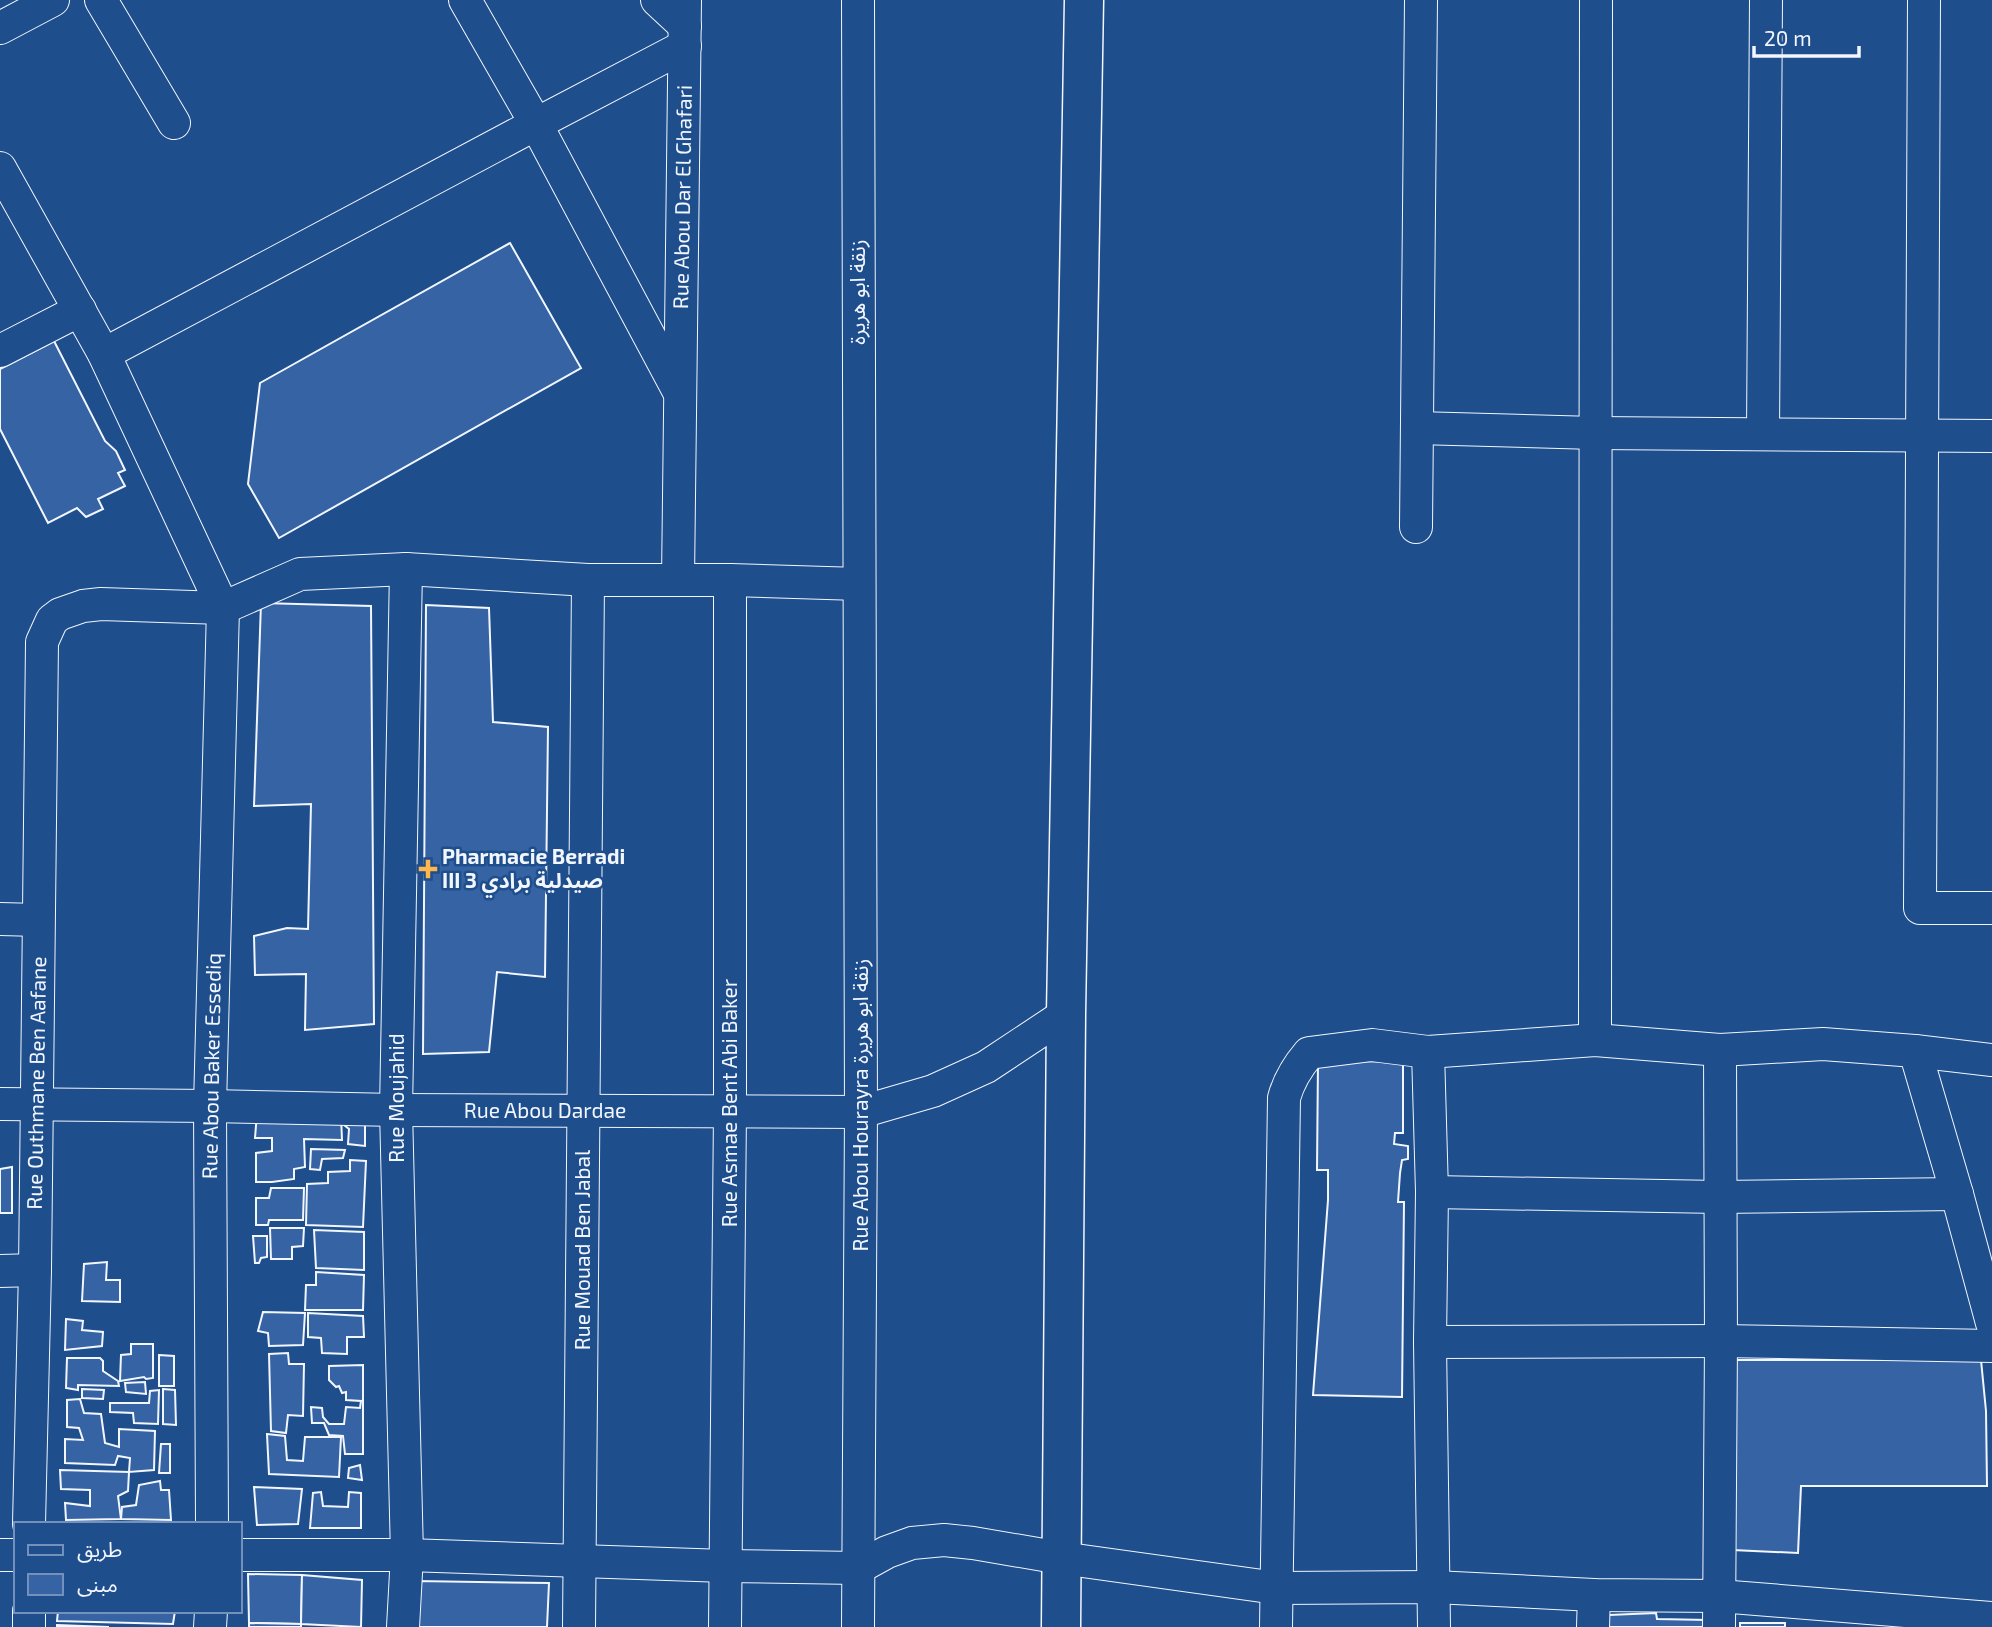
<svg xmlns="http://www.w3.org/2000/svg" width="1992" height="1627" viewBox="0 0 1992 1627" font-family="'Exo 2','Noto Sans Arabic',sans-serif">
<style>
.building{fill:#3563a3;stroke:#f2f6ff;stroke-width:2}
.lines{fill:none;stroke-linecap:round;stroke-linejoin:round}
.minor-casing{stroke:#f2f6ff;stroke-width:34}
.primary-casing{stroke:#f2f6ff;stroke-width:41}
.minor{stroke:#1f4e8c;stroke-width:32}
.primary{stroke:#1f4e8c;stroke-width:38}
.poi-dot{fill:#ffb74d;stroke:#1f4e8c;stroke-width:2.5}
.labels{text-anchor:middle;stroke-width:5;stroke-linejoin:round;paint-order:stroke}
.street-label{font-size:21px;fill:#f2f6ff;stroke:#1f4e8c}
.poi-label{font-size:21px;font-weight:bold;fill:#f2f6ff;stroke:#1f4e8c;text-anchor:start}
</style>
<rect width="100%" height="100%" fill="#1f4e8c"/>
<g class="building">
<polygon points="510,243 581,368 279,538 248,484 260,383"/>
<polygon points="54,341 105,441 116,451 125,470 118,473 125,486 98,499 103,509 86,517 77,508 48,523 0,429 0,369"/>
<polygon points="261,603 371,606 374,1024 305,1030 306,974 255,975 254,936 287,928 308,929 311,804 254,806"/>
<polygon points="426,605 489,608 493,722 548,727 545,977 497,972 489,1052 423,1054"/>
<polygon points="1318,1060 1403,1062 1403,1133 1395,1133 1394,1144 1408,1146 1408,1159 1402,1160 1400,1173 1398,1202 1404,1202 1402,1397 1313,1395 1328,1200 1328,1170 1317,1170"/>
<polygon points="257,1113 341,1116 342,1140 304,1139 305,1167 294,1169 294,1179 272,1182 256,1182 256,1153 272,1151 272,1138 255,1138"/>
<polygon points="343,1115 365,1115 365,1146 348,1144 349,1129 344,1125"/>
<polygon points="311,1149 345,1150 343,1158 322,1159 320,1170 310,1169"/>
<polygon points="350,1160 366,1161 363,1227 306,1225 307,1184 328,1183 328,1172 350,1171"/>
<polygon points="12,1167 12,1213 0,1213 0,1169"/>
<polygon points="271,1188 304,1188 303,1220 269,1220 268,1225 256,1225 256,1198 269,1198"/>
<polygon points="270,1228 304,1228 303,1246 292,1247 292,1259 271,1259"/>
<polygon points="314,1230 364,1232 364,1270 316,1268"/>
<polygon points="253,1236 267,1236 267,1257 261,1258 259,1263 255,1263"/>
<polygon points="107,1262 106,1280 120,1280 120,1302 82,1301 84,1264"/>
<polygon points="316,1272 364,1275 363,1310 305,1310 306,1285 316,1285"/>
<polygon points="263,1312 305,1313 303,1345 269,1346 268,1333 258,1331"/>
<polygon points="308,1313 363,1316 364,1337 347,1337 347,1354 322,1353 321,1338 308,1337"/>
<polygon points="66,1319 83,1321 82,1330 103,1332 102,1346 65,1350"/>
<polygon points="131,1344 153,1344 153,1378 146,1379 144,1377 120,1381 121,1355 131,1354"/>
<polygon points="288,1353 289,1364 304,1364 303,1416 288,1415 286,1433 271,1431 269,1354"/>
<polygon points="159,1355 174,1356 174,1386 159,1386"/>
<polygon points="67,1358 100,1358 103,1361 103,1371 118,1381 119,1386 78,1385 78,1390 66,1388"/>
<polygon points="1735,1360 1981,1360 1986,1411 1987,1486 1801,1486 1798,1553 1733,1550"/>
<polygon points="363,1365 363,1454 345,1454 343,1436 329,1435 324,1423 312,1423 311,1407 322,1408 323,1417 329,1424 344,1424 346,1407 360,1408 361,1401 346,1400 346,1392 342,1393 339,1386 336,1387 329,1380 329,1366"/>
<polygon points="145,1382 146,1394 126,1392 125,1383"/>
<polygon points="82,1389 104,1390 103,1399 82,1398"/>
<polygon points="163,1389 175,1390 176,1425 163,1424"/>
<polygon points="159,1390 158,1424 134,1423 133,1413 110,1412 110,1403 149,1403 150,1391"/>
<polygon points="80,1399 84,1413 101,1414 105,1443 119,1447 119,1429 155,1431 154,1470 129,1472 130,1458 118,1456 115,1465 65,1463 65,1439 83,1440 79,1428 67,1427 67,1400"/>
<polygon points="267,1434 285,1436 287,1460 303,1461 305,1437 341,1437 339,1477 269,1474"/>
<polygon points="161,1444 170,1444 170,1473 159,1473"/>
<polygon points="360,1465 362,1480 348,1478 349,1468"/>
<polygon points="60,1470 129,1472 128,1491 118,1496 121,1519 66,1520 65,1503 90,1506 90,1490 61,1489"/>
<polygon points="160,1481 161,1490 169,1490 171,1520 121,1519 122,1507 136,1505 139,1485"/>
<polygon points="254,1487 302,1489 298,1524 257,1525"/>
<polygon points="321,1492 323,1506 348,1507 349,1492 361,1493 361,1528 310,1528 313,1493"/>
<polygon points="248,1574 302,1575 301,1624 249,1623"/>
<polygon points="302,1575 362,1580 361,1627 301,1624"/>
<polygon points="416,1581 549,1583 547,1627 412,1627"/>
<polygon points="58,1611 175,1611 173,1624 57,1621"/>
<polygon points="1656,1613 1657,1619 1708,1620 1708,1627 1609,1627 1609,1615"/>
<polygon points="249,1623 301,1624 301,1627 249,1627"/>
<rect x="1740" y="1623" width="45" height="4"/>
<polygon points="57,1625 109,1627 57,1627"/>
</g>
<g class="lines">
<g class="minor-casing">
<g id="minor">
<polyline points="101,0 174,123"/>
<polyline points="465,0 536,124 678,390"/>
<polyline points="657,0 685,26"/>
<polyline points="1924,0 1920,908 1992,908"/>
<polyline points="0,28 53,0"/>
<polyline points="0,168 104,354 223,608 210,1106 212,1524"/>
<polyline points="0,351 80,310"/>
<polyline points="104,354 536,124 685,46"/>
<polyline points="1417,428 1595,433 1992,436"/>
<polyline points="1763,434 1766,0"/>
<polyline points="1416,527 1421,0"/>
<polyline points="678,580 685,0"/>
<polyline points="0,919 38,920"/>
<polyline points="1595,1040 1596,0"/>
<polyline points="1915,1051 1992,1060"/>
<polyline points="1428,1052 1432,1192 1430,1342 1434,1627"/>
<polyline points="0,1104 210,1106 396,1110 861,1112 933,1091 986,1067 1066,1014"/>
<polyline points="1432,1192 1719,1197 1957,1194"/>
<polyline points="0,1271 35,1270"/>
<polyline points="1430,1342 1721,1341 1992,1346"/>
<polyline points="29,1524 35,1270 42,642 52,620 60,614 83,606 101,604 223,608 300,574 406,569 588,580 730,580 859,584"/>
<polyline points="0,1555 16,1555"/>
<polyline points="240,1555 407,1555 725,1566 858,1568 887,1552 912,1543 944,1540 973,1543 1061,1558 1276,1588 1434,1587 1594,1595 1719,1596 1992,1618"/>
<polyline points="29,1611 29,1627"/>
<polyline points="210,1627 211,1611"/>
<polyline points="403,1627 407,1555 396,1110 406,569"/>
<polyline points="579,1627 588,580"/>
<polyline points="725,1627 730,1111 730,580"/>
<polyline points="858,1627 861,1112 858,0"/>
<path d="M1276 1627 1284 1098C1289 1080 1297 1067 1309 1053L1372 1045 1428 1052 1595 1040 1720 1050 1823 1044 1915 1051 1957 1194 1992 1323"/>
<polyline points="1593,1627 1594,1595"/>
<polyline points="1719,1627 1721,1341 1720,1050"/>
</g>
</g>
<g class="primary-casing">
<polyline id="primary" points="1061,1627 1066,1014 1084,0"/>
</g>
<use href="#minor" class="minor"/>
<use href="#primary" class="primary"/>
</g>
<path class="poi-dot" d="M424.5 858.5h7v7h7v7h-7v7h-7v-7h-7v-7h7z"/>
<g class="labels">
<g class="street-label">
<text transform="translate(683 197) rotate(-89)" y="7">Rue Abou Dar El Ghafari</text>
<text transform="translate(858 292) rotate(-90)" y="7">زنقة ابو هريرة</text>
<text transform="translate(212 1066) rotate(-89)" y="7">Rue Abou Baker Essediq</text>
<text transform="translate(37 1083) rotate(-89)" y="7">Rue Outhmane Ben Aafane</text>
<text transform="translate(397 1098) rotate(-90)" y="7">Rue Moujahid</text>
<text transform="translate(730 1103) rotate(-90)" y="7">Rue Asmae Bent Abi Baker</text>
<text transform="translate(861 1105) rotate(-90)" y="7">Rue Abou Hourayra زنقة ابو هريرة</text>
<text x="545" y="1118">Rue Abou Dardae</text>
<text transform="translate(583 1250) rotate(-90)" y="7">Rue Mouad Ben Jabal</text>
</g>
<g class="poi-label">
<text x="442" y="864">Pharmacie Berradi<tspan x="442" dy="24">III صيدلية برادي 3</tspan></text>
</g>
</g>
<rect x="14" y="1522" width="228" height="91" fill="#1f4e8c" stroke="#7391ba" stroke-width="2"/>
<rect x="28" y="1545" width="35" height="10" fill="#1f4e8c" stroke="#7391ba" stroke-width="2"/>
<text x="77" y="1557" font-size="21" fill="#f2f6ff">طريق</text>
<rect x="28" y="1574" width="35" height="21" fill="#3563a3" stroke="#7391ba" stroke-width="2"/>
<text x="77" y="1592" font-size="21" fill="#f2f6ff">مبنى</text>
<path d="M1754 46v10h105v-10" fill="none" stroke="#f2f6ff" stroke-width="3.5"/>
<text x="1764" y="46" font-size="21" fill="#f2f6ff" stroke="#1f4e8c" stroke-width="5" paint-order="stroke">20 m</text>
</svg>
